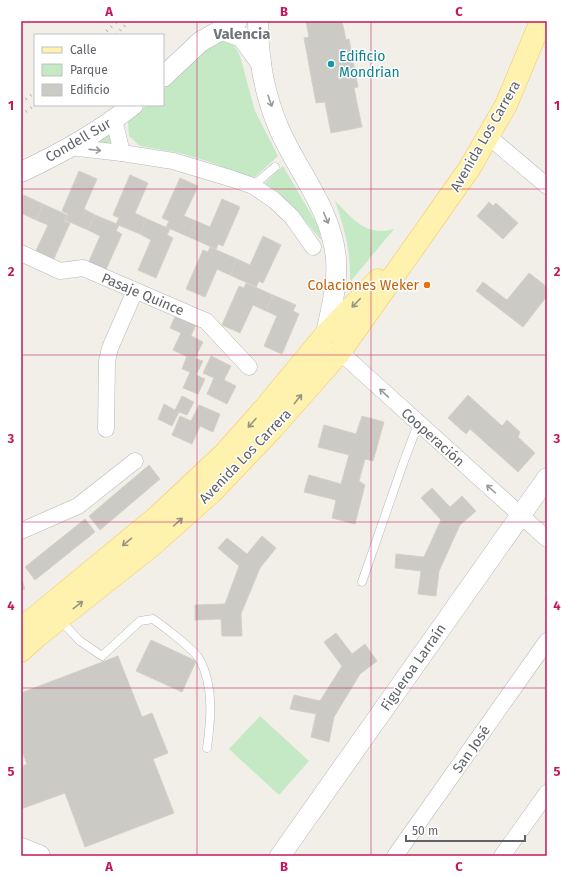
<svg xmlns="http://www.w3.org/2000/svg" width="568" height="877" viewBox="0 0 568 877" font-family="'Fira Sans',sans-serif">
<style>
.green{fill:#c5e8c5}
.building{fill:#cccac5;stroke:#d6d1c6}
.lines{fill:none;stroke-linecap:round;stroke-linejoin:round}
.service-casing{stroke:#b5b8bc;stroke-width:9}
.minor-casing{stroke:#b5b8bc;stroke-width:17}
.tertiary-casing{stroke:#b5b8bc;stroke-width:21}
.secondary-casing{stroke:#b6babf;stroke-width:23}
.primary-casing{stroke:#f2c960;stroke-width:23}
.service{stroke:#fff;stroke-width:8}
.minor{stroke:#fff;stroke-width:16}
.tertiary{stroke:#fff;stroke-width:20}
.secondary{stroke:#fff;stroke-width:22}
.primary{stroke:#fff2af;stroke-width:22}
.rail{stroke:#b6b7b8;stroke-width:3;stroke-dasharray:1 5;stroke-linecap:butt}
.oneway{stroke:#979a9d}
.oneway2{stroke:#979581}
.grid{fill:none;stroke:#c2185b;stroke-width:1;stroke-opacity:0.55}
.culture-dot{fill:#0f9aa8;stroke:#fff;stroke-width:1.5}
.food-dot{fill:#e8710a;stroke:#fff;stroke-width:1.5}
.labels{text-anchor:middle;stroke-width:3;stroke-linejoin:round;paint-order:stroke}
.culture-label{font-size:14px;fill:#0d838f;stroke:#fff;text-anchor:start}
.street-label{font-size:14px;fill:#5f6368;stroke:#fff}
.food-label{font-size:14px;fill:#c56008;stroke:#fff;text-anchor:end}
.neighbourhood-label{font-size:15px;font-weight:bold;fill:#70757a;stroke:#fff}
.neatline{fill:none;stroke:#c2185b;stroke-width:1.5}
.grid-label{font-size:13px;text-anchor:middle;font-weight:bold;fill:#c2185b}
</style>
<rect width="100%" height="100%" fill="#f1efe8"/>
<g class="green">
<polygon points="222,40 234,45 240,56 255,111 278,156 253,179 210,162 180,153 140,146 129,136 128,122 147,105 163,105 163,90 204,51"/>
<polygon points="111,130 115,146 95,144"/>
<path d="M283 166 318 226 321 240C303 218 288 199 264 184Z"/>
<path d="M335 201C353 219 366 237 394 229L350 282C351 251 345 230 335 201Z"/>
<polygon points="260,716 309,761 279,795 229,749"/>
</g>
<g class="building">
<polygon points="306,21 342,21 346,40 349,39 358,87 354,88 362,127 331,133 325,102 316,103 304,38 309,37"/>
<polygon points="79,171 97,179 84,209 95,215 88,230 65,220 68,214 62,211"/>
<polygon points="130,175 148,183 135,213 147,219 140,234 116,224 119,218 113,215"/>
<polygon points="180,178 198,186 184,216 196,221 189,237 166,227 169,221 162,218"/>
<polygon points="21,194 43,204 36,220 23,214 21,219"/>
<polygon points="222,199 240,207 223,246 218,244 216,249 189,237 196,221 210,227"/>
<polygon points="489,202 493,206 496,203 518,223 503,239 477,216"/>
<polygon points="43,204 67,215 64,221 70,223 52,263 34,255 48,225 36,220"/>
<polygon points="95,215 119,225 116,231 122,234 104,274 87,266 100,236 88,230"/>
<polygon points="147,219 170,229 167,235 173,238 156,278 138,270 151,240 140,234"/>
<polygon points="263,236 281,245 263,283 259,281 256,287 230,275 237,259 250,265"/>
<polygon points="210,247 237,259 230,275 217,269 205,297 186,289 203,250 208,252"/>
<polygon points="529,273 547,287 547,296 523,327 476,291 483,282 507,300"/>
<polygon points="246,283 273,295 266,311 253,305 240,333 222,325 239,286 244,288"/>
<polygon points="273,295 296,305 293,311 299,314 282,354 264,346 277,316 266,311"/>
<polygon points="177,312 197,322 191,336 203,342 194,360 173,350 181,333 170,328"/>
<polygon points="187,356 203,361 196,375 205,379 198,394 183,388 190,372 182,369"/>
<polygon points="211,356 231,366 224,380 236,386 227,404 207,394 214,378 203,373"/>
<polygon points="468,395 502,426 507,420 520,432 518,437 535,453 518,472 470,429 466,434 448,418"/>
<polygon points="182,396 194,402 187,415 179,412 172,426 158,419 164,404 175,410"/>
<polygon points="199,405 220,414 213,432 200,426 192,444 172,435 180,416 191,421"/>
<polygon points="362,416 384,422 373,461 365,459 359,481 365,485 355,524 332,518 336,500 304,492 309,475 341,484 349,455 318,447 324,425 356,434"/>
<polygon points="149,465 160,479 100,530 89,516"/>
<polygon points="432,488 450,507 462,496 476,511 460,525 439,571 436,596 418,594 421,571 395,568 396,554 424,557 441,520 421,498"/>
<polygon points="85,519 95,532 35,580 25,567"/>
<polygon points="262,536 276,548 260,568 241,614 242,636 222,636 221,619 195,620 195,605 225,604 239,566 218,548 227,538 247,554"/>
<polygon points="21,577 25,589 21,590"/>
<polygon points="336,633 352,654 365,644 377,661 360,674 334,717 329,742 311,737 316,714 290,709 294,695 320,701 342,666 324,642"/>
<polygon points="151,640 196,661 182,692 136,671"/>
<polygon points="118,656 142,717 152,713 168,753 153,759 174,813 85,847 65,793 21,809 21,767 27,764 21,749 21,693"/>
</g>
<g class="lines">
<g class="service-casing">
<g id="service">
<polyline points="253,186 275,167"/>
<polyline points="362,582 404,461 418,424"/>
<path d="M60 620 80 641 102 656 140 621 153 619C163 626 195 650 200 660 214 687 211 719 207 748"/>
</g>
</g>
<g class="minor-casing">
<g id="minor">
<polyline points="114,120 122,153"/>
<polyline points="488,136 547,186"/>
<polyline points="69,147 122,153 173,161 233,179 253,186 274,200 292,217 313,247"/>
<polyline points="21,253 60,271 83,268 206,321 249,367"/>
<polyline points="329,352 340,352 547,539"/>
<polyline points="106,429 107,361 110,348 135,291"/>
<polyline points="21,531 78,506 135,461"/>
<polyline points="395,856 547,641"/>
<polyline points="502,856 547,793"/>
</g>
</g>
<g class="tertiary-casing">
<g id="tertiary">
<path d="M258 21C258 58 265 97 280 131 299 173 332 211 336 259 338 284 331 309 326 334"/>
<polyline points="223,30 242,37 261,63"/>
<polyline points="163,77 200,42 237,21"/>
<path d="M21 172C60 154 99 132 133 105"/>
<polyline points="280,856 547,478"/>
</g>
</g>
<g class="secondary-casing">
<polyline id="secondary" points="21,849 39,856"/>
</g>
<g class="primary-casing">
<g id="primary">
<polyline points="21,629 158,516 224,454 264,409 326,334 378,280"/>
<polyline points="21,651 36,637 150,547 212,492 272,429 340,352 469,169 506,105 541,21"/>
</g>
</g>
<use href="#service" class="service"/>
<use href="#minor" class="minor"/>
<use href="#tertiary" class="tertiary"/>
<use href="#secondary" class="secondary"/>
<use href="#primary" class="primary"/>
<g class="rail">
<polyline points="102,35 118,21"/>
<polyline points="116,35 129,21"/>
<polyline points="21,103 35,92"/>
<polyline points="21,115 35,105"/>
</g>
</g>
<defs><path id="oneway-shaft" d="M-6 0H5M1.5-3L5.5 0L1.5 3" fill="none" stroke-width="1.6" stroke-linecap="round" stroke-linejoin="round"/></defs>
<g class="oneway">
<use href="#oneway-shaft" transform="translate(270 101) rotate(71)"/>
<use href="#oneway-shaft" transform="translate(95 150) rotate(6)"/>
<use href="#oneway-shaft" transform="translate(326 218) rotate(67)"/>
<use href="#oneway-shaft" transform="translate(384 393) rotate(-137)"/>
<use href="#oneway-shaft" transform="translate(491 489) rotate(-138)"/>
</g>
<g class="oneway2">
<use href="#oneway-shaft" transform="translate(356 303) rotate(134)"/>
<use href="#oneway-shaft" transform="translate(298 399) rotate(-51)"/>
<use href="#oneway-shaft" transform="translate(252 423) rotate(132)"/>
<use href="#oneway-shaft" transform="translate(178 522) rotate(-42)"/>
<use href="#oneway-shaft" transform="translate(127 542) rotate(141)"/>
<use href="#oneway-shaft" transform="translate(78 605) rotate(-38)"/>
</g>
<path class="grid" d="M197 21V856M371 21V856M21 189H547M21 355H547M21 522H547M21 688H547"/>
<circle class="culture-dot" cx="331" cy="64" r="4"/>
<circle class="food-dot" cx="427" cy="285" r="4"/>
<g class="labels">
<g class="culture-label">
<text x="339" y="61">Edificio<tspan x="339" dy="16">Mondrian</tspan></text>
</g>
<g class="street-label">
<text transform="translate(485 136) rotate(-60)" y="5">Avenida Los Carrera</text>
<text transform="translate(78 140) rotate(-30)" y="5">Condell Sur</text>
<text transform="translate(143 294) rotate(23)" y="5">Pasaje Quince</text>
<text transform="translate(433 437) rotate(42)" y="5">Cooperación</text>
<text transform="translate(245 456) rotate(-46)" y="5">Avenida Los Carrera</text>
<text transform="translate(413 667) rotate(-55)" y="5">Figueroa Larraín</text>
<text transform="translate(471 749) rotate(-55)" y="5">San José</text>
</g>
<g class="food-label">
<text x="419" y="290">Colaciones Weker</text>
</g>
<g class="neighbourhood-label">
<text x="242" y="39">Valencia</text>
</g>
</g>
<rect width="568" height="877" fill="none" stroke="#ffffff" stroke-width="44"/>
<rect x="34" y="34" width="130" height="72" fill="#ffffff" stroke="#bfc1c3"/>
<rect x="42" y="47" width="20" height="6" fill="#fff2af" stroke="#bfc1c3"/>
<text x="70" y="54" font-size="12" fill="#5f6368">Calle</text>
<rect x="42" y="64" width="20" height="12" fill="#c5e8c5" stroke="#bfc1c3"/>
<text x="70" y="74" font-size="12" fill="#5f6368">Parque</text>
<rect x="42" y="84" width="20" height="12" fill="#cccac5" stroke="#bfc1c3"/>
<text x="70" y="94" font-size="12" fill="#5f6368">Edificio</text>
<path d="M406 835v6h119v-6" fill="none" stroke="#5f6368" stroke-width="2"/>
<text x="412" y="835" font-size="12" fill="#5f6368" stroke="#ffffff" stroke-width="3" paint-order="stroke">50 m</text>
<rect x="22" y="22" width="524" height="833" class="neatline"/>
<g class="grid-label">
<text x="109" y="16">A</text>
<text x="284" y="16">B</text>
<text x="459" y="16">C</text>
<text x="11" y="110">1</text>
<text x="557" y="110">1</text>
<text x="11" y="276">2</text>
<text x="557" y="276">2</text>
<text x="11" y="443">3</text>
<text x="557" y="443">3</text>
<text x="11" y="610">4</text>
<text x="557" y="610">4</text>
<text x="11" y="776">5</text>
<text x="557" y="776">5</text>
<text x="109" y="871">A</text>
<text x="284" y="871">B</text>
<text x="459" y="871">C</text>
</g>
</svg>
